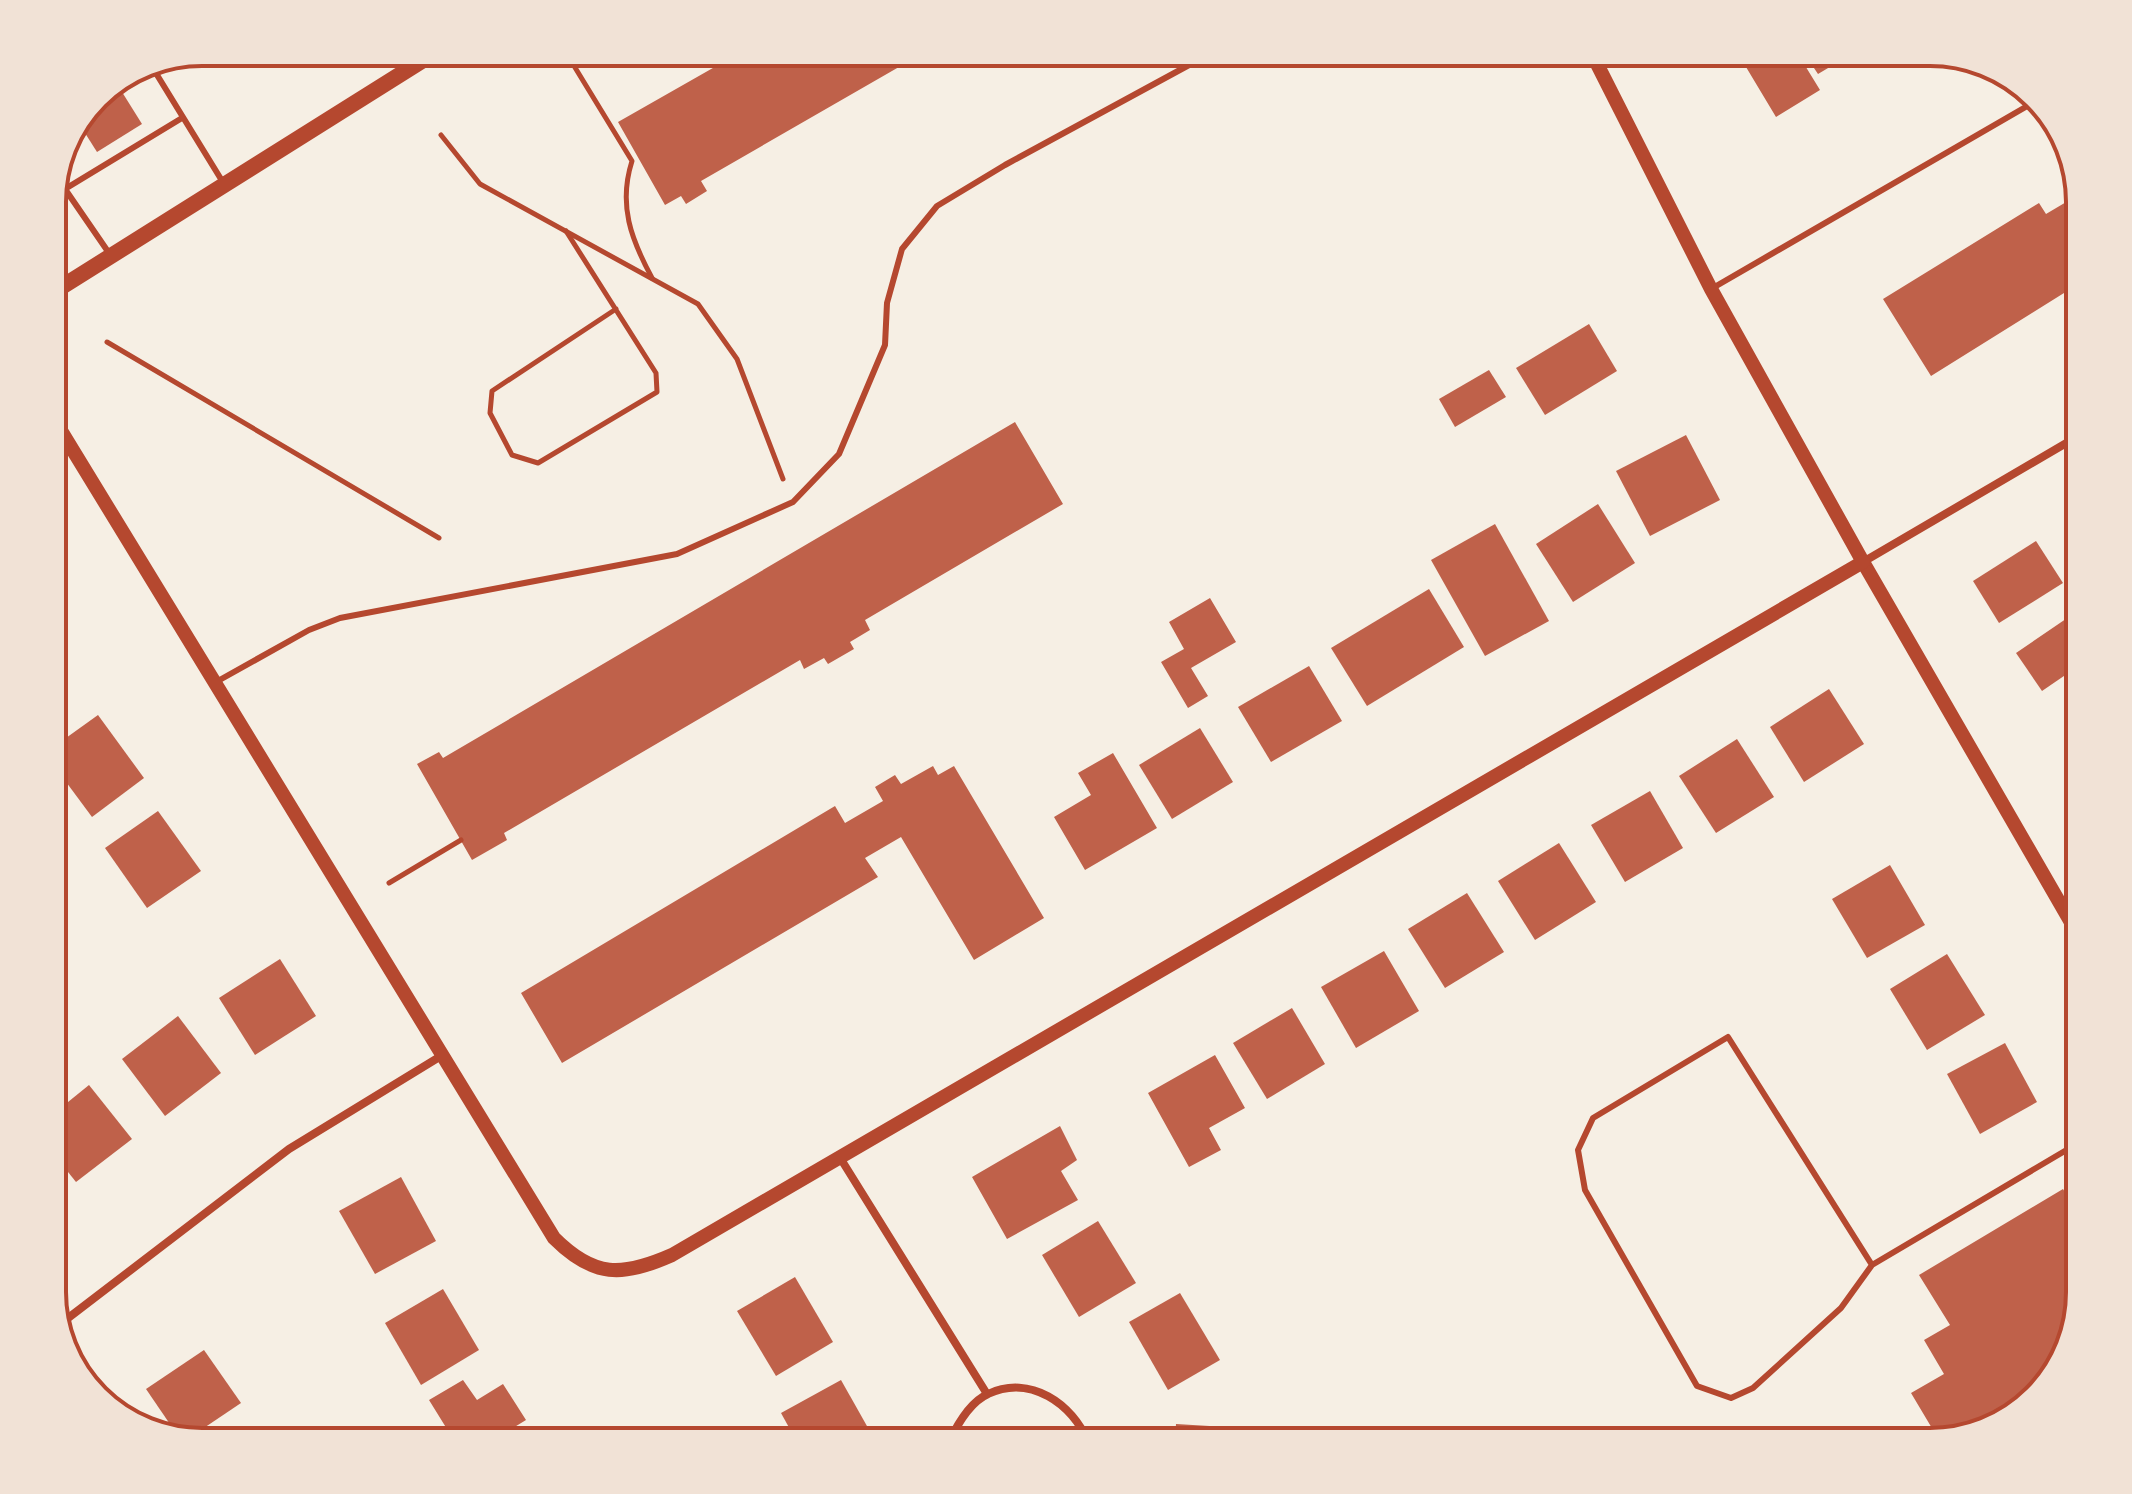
<svg xmlns="http://www.w3.org/2000/svg" width="2132" height="1494" viewBox="0 0 2132 1494" font-family="Roboto,sans-serif">
<style>
.building{fill:#bf614a}
.lines{fill:none;stroke-linecap:round;stroke-linejoin:round}
.path{stroke:#b5482f;stroke-width:5}
.service{stroke:#b5482f;stroke-width:6}
.minor{stroke:#b5482f;stroke-width:8}
.tertiary{stroke:#b5482f;stroke-width:14}
.secondary{stroke:#b5482f;stroke-width:16}
.rim{fill:none;stroke:#b5482f;stroke-width:4}
</style>
<rect width="100%" height="100%" fill="#f6efe4"/>
<g class="building">
<polygon points="741,52 925,52 701,181 707,191 686,204 681,196 665,205 618,122"/>
<polygon points="1737,52 1855,52 1818,74 1806,56 1801,59 1820,90 1776,117"/>
<polygon points="117,84 142,124 97,152 78,122 103,90"/>
<polygon points="2078,195 2080,283 1931,376 1883,299 2039,203 2046,214"/>
<polygon points="1589,324 1617,371 1545,415 1516,368"/>
<polygon points="1489,370 1506,397 1455,427 1439,399"/>
<polygon points="1015,422 1063,504 865,620 870,630 850,642 854,649 828,664 824,658 804,669 800,660 504,833 507,840 472,860 417,764 439,752 443,758"/>
<polygon points="1686,435 1720,500 1650,536 1616,471"/>
<polygon points="1598,504 1635,563 1573,602 1536,544"/>
<polygon points="1495,524 1549,621 1485,656 1431,560"/>
<polygon points="2036,541 2063,583 1999,623 1973,581"/>
<polygon points="1429,589 1464,647 1367,706 1331,648"/>
<polygon points="1210,598 1236,642 1191,668 1208,696 1188,708 1161,662 1184,649 1169,622"/>
<polygon points="2079,610 2080,665 2042,691 2016,653"/>
<polygon points="1309,666 1342,721 1271,762 1238,707"/>
<polygon points="1829,689 1864,744 1804,782 1770,727"/>
<polygon points="98,715 144,778 92,817 52,763 52,748"/>
<polygon points="1200,728 1233,782 1172,819 1139,765"/>
<polygon points="1737,739 1774,797 1716,833 1679,776"/>
<polygon points="1113,753 1157,828 1085,870 1054,817 1091,795 1078,773"/>
<polygon points="933,766 938,775 954,766 1044,918 974,960 901,837 865,858 878,877 562,1063 521,993 835,806 845,823 883,801 875,787 895,775 901,784"/>
<polygon points="1650,791 1683,848 1625,882 1591,825"/>
<polygon points="158,811 201,871 147,908 105,848"/>
<polygon points="1559,843 1596,902 1535,940 1498,881"/>
<polygon points="1890,865 1925,925 1867,958 1832,899"/>
<polygon points="1467,893 1504,952 1445,988 1408,929"/>
<polygon points="1384,951 1419,1011 1356,1048 1321,987"/>
<polygon points="1947,954 1985,1015 1927,1050 1890,989"/>
<polygon points="280,959 316,1016 255,1055 219,998"/>
<polygon points="1292,1008 1325,1064 1267,1099 1233,1043"/>
<polygon points="178,1016 221,1073 165,1116 122,1059"/>
<polygon points="2005,1043 2037,1102 1980,1134 1947,1074"/>
<polygon points="1215,1055 1245,1108 1209,1128 1221,1150 1189,1167 1148,1093"/>
<polygon points="89,1085 132,1139 76,1182 52,1152 52,1115"/>
<polygon points="1060,1126 1077,1160 1061,1171 1078,1200 1007,1239 972,1177"/>
<polygon points="401,1177 436,1241 375,1274 339,1211"/>
<polygon points="2063,1189 2080,1217 2080,1292 2049,1383 1997,1426 1939,1440 1911,1393 1944,1374 1924,1340 1950,1325 1919,1275"/>
<polygon points="1098,1221 1136,1283 1079,1317 1042,1255"/>
<polygon points="795,1277 833,1342 776,1376 737,1311"/>
<polygon points="443,1289 479,1350 421,1385 385,1323"/>
<polygon points="1180,1293 1220,1360 1168,1390 1129,1322"/>
<polygon points="204,1350 241,1403 189,1438 176,1433 146,1389"/>
<polygon points="463,1380 477,1400 503,1384 526,1420 490,1442 455,1442 429,1400"/>
<polygon points="841,1380 876,1442 797,1442 781,1413"/>
<polygon points="1176,1424 1243,1428 1242,1442 1175,1442"/>
</g>
<g class="lines">
<g class="path">
<path d="M568 56 632 161C618 205 631 239 652 278"/>
<polyline points="441,135 480,184 698,304 737,359 783,479"/>
<polyline points="566,231 656,373 657,392 538,463 512,455 490,413 492,391 616,309"/>
<polyline points="107,342 439,538"/>
<polyline points="389,883 461,840"/>
</g>
<g class="service">
<polyline points="154,70 224,184"/>
<polyline points="120,88 141,75"/>
<polyline points="57,176 65,189"/>
<polyline points="111,256 65,189 182,118"/>
<polyline points="1711,289 2036,101"/>
<polyline points="216,682 309,630 340,618 677,554 793,502 839,454 885,345 887,303 902,249 937,206 1005,165 1213,52"/>
<polyline points="1872,1265 1728,1037 1593,1118 1578,1150 1585,1190 1697,1386 1731,1398 1753,1388 1841,1308 1872,1265 2080,1142"/>
</g>
<g class="minor">
<polyline points="1863,562 2080,435"/>
<polyline points="839,1156 987,1394"/>
<polyline points="59,1325 289,1149 441,1056"/>
<path d="M949 1442C957 1425 970 1402 988 1394 1030 1374 1073 1404 1088 1442"/>
</g>
<g class="tertiary">
<polyline points="1591,52 1711,289 1863,562 2080,938"/>
<path d="M52 416 554 1238C594 1278 622 1277 672 1255L1863 562"/>
</g>
<polyline class="secondary" points="52,293 436,52"/>
</g>
<path d="M0 0H2132V1494H0ZM202 66H1930A136 136 0 0 1 2066 202V1292A136 136 0 0 1 1930 1428H202A136 136 0 0 1 66 1292V202A136 136 0 0 1 202 66Z" fill="#f1e2d6" fill-rule="evenodd"/>
<path class="rim" d="M202 66H1930A136 136 0 0 1 2066 202V1292A136 136 0 0 1 1930 1428H202A136 136 0 0 1 66 1292V202A136 136 0 0 1 202 66Z"/>
</svg>
